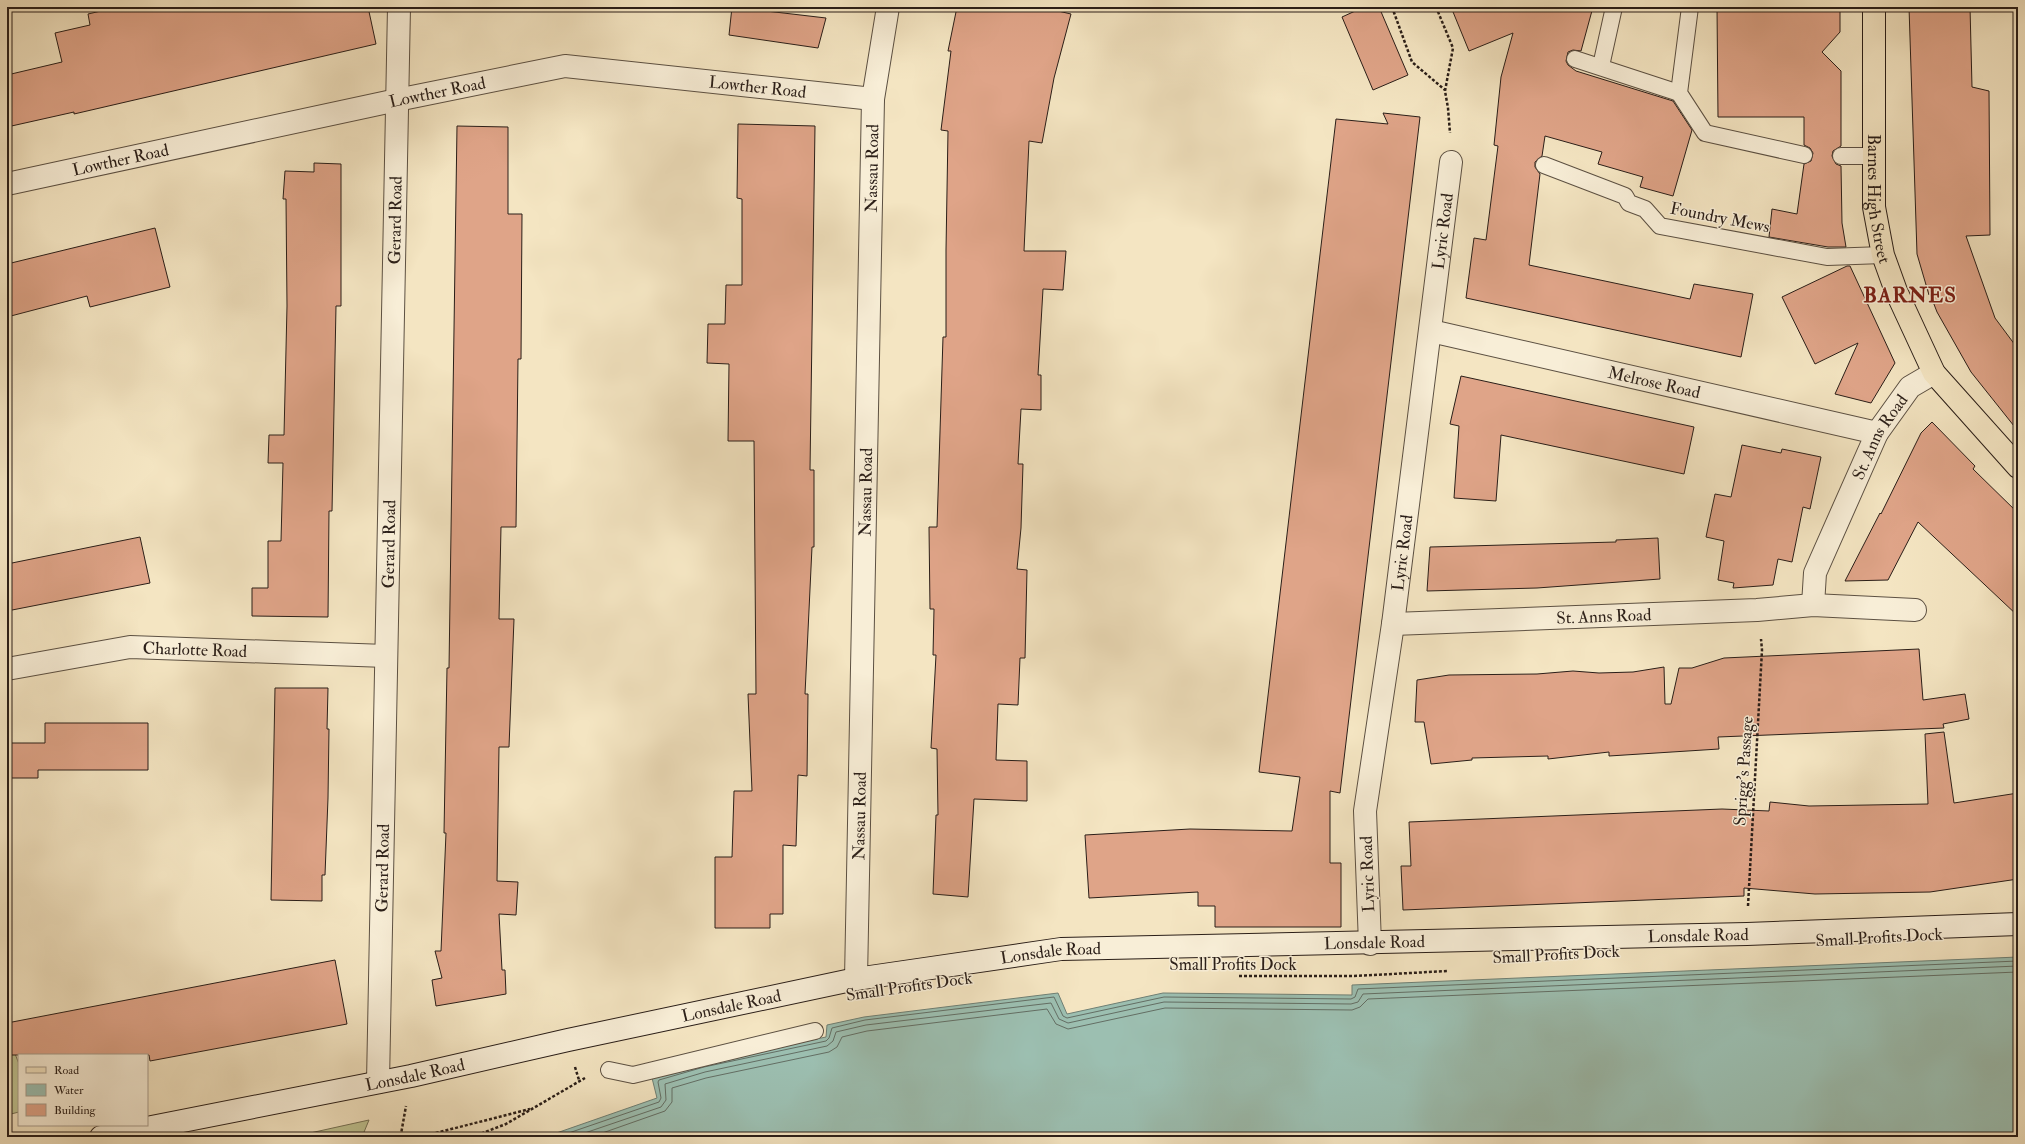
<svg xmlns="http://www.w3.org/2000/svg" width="2025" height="1144" viewBox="0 0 2025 1144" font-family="'IM FELL Double Pica',serif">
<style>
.green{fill:#bfc391;stroke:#747054}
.water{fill:#9cbfb1;stroke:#6e7f74}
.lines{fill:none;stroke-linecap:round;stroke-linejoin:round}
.shore{stroke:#636e64;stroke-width:1}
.building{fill:#dfa488;stroke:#2a1e18}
.service-casing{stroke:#5c5042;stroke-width:18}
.minor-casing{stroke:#5c5042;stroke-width:24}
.secondary-casing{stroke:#2a1e18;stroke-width:24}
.primary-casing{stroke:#2a1e18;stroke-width:24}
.path{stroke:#2a1e18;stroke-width:2.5;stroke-dasharray:3 2;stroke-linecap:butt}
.service{stroke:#f8eed7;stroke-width:16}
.minor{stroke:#f8eed7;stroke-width:22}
.secondary{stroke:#f8eed7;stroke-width:22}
.primary{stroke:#f4e5c2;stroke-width:22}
.labels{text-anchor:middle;stroke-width:3;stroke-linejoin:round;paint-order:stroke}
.street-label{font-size:17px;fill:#2a1e18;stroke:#f8eed7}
.district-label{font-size:21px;font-weight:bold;letter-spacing:1px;fill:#7a1f14;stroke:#f8eed7}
</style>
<rect width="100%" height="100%" fill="#f4e5c2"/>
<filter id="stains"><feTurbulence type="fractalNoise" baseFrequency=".005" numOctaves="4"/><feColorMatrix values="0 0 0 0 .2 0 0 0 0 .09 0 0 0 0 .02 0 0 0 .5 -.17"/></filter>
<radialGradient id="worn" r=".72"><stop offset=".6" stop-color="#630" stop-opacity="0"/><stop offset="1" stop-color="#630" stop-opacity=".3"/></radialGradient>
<g class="green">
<polygon points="7,1033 19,1064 19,1112 7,1115"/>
<polygon points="369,1120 362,1137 292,1137"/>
</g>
<polygon class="water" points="2018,957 2018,1137 545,1137 657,1098 652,1078 702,1063 826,1037 827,1025 864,1017 1058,993 1067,1014 1163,993 1352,995 1352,985"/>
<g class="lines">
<g class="shore">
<polyline points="557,1137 659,1102 661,1098 658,1082 659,1080 704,1067 826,1041 829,1038 832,1028 865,1020 1054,997 1063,1016 1067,1018 1164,997 1351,999 1355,997 1358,989 2018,961"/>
<polyline points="573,1137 661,1107 666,1100 665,1084 705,1072 827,1046 833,1041 836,1032 866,1025 1051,1003 1059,1019 1068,1023 1164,1002 1351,1004 1358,1002 1363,994 2018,966"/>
<polyline points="591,1137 665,1111 672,1102 672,1088 706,1078 829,1052 837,1047 842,1037 867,1031 1047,1009 1056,1024 1068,1029 1165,1008 1352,1010 1360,1007 1368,999 2018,972"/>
</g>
</g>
<g class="building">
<polygon points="118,7 368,7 376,44 74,114 74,112 7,127 7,75 62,62 55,33 90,25 88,14"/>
<polygon points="732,7 826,18 818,48 729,35"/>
<polygon points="957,7 1041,7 1071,14 1054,78 1042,143 1029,141 1024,251 1066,251 1063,290 1043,289 1038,375 1041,375 1041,410 1021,409 1018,464 1023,464 1021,528 1017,569 1027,570 1025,658 1020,658 1018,705 998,704 996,760 1027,761 1027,801 974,799 968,897 933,894 936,815 938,815 937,749 931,748 936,655 933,655 934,609 930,609 929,527 937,527 943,337 946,337 946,250 948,131 941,130 951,51 948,51"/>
<polygon points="1364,7 1379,7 1408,75 1373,90 1342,17"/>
<polygon points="1451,7 1593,7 1581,51 1573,50 1568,52 1566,61 1568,65 1576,71 1673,101 1692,130 1673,196 1640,187 1643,177 1598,164 1602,152 1545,136 1542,156 1535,162 1535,167 1540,174 1529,265 1690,299 1694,284 1753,294 1741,357 1466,298 1474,238 1486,240 1498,146 1494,145 1501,77 1513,33 1469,51"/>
<polygon points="1717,7 1840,7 1840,32 1822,52 1841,71 1841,146 1833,151 1832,156 1836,164 1841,166 1842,223 1846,247 1828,247 1769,237 1772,209 1797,214 1804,164 1811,161 1813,153 1810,148 1804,145 1804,117 1718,117"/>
<polygon points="1909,7 1970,7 1972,87 1989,91 1990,235 1966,236 1995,318 2018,349 2018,431 1971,372 1937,312 1930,294 1929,295 1917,254"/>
<polygon points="1383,113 1420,117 1340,793 1330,791 1330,863 1341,863 1341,927 1215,927 1215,906 1198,906 1198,892 1089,898 1085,835 1190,829 1292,831 1300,777 1259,772 1336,119 1388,124"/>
<polygon points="738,124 815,126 810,470 814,470 814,547 812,547 805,694 808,694 807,776 798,775 796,846 783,845 783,914 770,914 770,928 715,928 715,857 732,857 734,791 752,791 748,694 756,694 754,441 728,441 729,364 707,363 708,324 725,324 726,285 742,285 742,199 737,198"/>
<polygon points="457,126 508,127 508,214 522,214 521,359 518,359 516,527 501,527 499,619 514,619 509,747 499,747 497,881 518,882 516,915 499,914 502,970 505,970 506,994 436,1006 432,980 442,978 435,951 441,951 446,833 444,833 447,668 449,668"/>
<polygon points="314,163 341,164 341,306 336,306 332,511 329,511 328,617 252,616 252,588 268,588 268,541 281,541 283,463 268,463 269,435 284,435 287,306 286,199 283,199 285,171 314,172"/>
<polygon points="155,228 170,287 90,307 87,296 7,317 7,264"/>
<polygon points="1847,266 1850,266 1895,363 1871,403 1835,394 1858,343 1815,364 1782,297"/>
<polygon points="1461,376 1694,427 1684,474 1501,435 1496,501 1454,498 1459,426 1450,424"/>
<polygon points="1932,422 1975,466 1973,469 2018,513 2018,616 1918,522 1888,580 1845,581 1880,513 1881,514 1921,433"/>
<polygon points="1742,445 1781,453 1782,449 1821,457 1810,509 1803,507 1792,562 1778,559 1773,585 1733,588 1734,583 1718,580 1724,541 1706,537 1715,494 1731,497"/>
<polygon points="140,537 150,583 7,611 7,564"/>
<polygon points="1658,538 1660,579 1537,588 1427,591 1430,547 1616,542 1616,540"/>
<polygon points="1919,649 1923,700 1965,694 1969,719 1943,724 1944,728 1718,737 1719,749 1609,756 1609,752 1548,759 1548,756 1472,758 1472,760 1431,764 1424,722 1415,722 1417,680 1449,675 1537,674 1573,671 1599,673 1633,672 1664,667 1665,704 1671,704 1679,668 1692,668 1724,658"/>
<polygon points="275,688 328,688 327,729 329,729 328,798 325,875 322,875 322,901 271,900"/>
<polygon points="45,723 148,723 148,770 38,770 38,778 7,778 7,743 45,743"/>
<polygon points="1944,732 1954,803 2018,793 2018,879 1930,892 1815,894 1744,888 1744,896 1403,910 1401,866 1411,866 1409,822 1722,809 1769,811 1770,802 1809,806 1928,804 1925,734"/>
<polygon points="335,960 347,1024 150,1061 149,1055 7,1055 7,1023"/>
</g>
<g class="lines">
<g class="service-casing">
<g id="service">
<polyline points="1690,7 1679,93 1705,133 1804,155"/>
<polyline points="1575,59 1679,93"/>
<polyline points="1601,66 1614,7"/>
<polyline points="1841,156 1872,156"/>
<polyline points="1544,165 1625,196 1629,203 1645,209 1660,226 1827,257 1883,255"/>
<polyline points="609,1070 633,1075 815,1031"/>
</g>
</g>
<g class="minor-casing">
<g id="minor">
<path id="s1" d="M7 184 397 100 565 66 873 99"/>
<path id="s2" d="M1431 331 1877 433"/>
<path id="s3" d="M1813 605 1815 573 1877 433 1910 387 1934 373"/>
<path id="s4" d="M1393 624 1757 610 1813 605 1915 610"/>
<path id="s5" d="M7 669 130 647 386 656"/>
<path id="s6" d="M1370 944 1365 811 1393 624 1451 162"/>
<path id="s7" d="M856 979 873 99 888 7"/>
<path id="s8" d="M378 1082 399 7"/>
</g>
</g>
<g class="secondary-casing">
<g id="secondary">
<path id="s9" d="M101 1137 411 1076 568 1040 856 979 1061 949 1747 934 2018 924"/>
</g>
</g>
<g class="primary-casing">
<g id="primary">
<path id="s10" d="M1874 7V207L1883 255 1896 291 1934 373 2018 467"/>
</g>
</g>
<g class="path">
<polyline points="1392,7 1412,62 1445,90"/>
<polyline points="1436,7 1453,48 1445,91 1448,108 1450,133"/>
<polyline points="1748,906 1762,650 1761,639"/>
<polyline points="1239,976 1354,976 1448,971"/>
<polyline points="575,1067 579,1080"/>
<polyline points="401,1134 428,1135 530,1109"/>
<polyline points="389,1137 401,1134 406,1106"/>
<polyline points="472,1137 506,1124 585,1078"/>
</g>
<use href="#service" class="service"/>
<use href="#minor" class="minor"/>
<use href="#secondary" class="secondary"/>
<use href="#primary" class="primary"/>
</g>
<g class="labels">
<g class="street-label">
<text dy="6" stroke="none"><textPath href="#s1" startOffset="764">Lowther Road</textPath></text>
<text dy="6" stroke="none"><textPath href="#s1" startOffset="440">Lowther Road</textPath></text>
<text dy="6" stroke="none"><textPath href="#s1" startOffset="116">Lowther Road</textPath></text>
<text dy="6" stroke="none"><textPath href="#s7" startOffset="811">Nassau Road</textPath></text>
<text dy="6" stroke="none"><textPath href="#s10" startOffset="192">Barnes High Street</textPath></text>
<text transform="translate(1720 217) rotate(11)" y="6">Foundry Mews</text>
<text dy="6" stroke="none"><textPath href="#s8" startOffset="862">Gerard Road</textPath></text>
<text dy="6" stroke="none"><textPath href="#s6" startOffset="718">Lyric Road</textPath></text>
<text dy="6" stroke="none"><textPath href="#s2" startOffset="229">Melrose Road</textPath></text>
<text dy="6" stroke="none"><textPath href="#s3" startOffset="183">St. Anns Road</textPath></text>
<text dy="6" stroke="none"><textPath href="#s7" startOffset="487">Nassau Road</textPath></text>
<text dy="6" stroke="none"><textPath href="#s8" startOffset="538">Gerard Road</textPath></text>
<text dy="6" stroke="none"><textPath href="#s6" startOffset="394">Lyric Road</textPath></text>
<text dy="6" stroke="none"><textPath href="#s4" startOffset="211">St. Anns Road</textPath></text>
<text dy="6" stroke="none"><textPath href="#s5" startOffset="190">Charlotte Road</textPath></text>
<text transform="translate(1743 771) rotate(-86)" y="6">Sprigg’s Passage</text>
<text dy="6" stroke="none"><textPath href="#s7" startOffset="163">Nassau Road</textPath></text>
<text dy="6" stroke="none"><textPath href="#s8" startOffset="214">Gerard Road</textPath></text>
<text transform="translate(1367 874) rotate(-92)" y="6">Lyric Road</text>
<text dy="6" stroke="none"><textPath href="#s9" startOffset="1616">Lonsdale Road</textPath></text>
<text transform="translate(1879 937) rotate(-3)" y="6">Small Profits Dock</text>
<text dy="6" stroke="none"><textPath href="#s9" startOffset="1292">Lonsdale Road</textPath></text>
<text dy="6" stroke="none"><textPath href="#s9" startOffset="968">Lonsdale Road</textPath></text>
<text transform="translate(1556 954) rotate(-3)" y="6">Small Profits Dock</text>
<text x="1233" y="970">Small Profits Dock</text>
<text transform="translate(909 986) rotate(-8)" y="6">Small Profits Dock</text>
<text dy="6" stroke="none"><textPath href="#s9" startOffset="644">Lonsdale Road</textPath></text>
<text dy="6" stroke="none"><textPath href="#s9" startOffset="320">Lonsdale Road</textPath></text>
</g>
<g class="district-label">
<text x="1910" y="302">BARNES</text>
</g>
</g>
<rect width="2025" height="1144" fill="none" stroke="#f4e5c2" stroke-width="24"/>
<rect x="8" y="8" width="2009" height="1128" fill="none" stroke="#2a1e18" stroke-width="2"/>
<rect x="12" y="12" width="2001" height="1120" fill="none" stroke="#2a1e18"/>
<rect x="18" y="1054" width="130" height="72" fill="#f8eed7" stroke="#a69b8b"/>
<rect x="26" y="1067" width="20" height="6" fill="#f4e5c2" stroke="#a69b8b"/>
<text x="54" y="1074" font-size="12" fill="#2a1e18">Road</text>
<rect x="26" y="1084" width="20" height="12" fill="#9cbfb1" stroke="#a69b8b"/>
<text x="54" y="1094" font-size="12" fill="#2a1e18">Water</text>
<rect x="26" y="1104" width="20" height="12" fill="#dfa488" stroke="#a69b8b"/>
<text x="54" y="1114" font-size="12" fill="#2a1e18">Building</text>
<rect width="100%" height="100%" filter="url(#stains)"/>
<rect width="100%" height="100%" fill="url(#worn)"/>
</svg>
